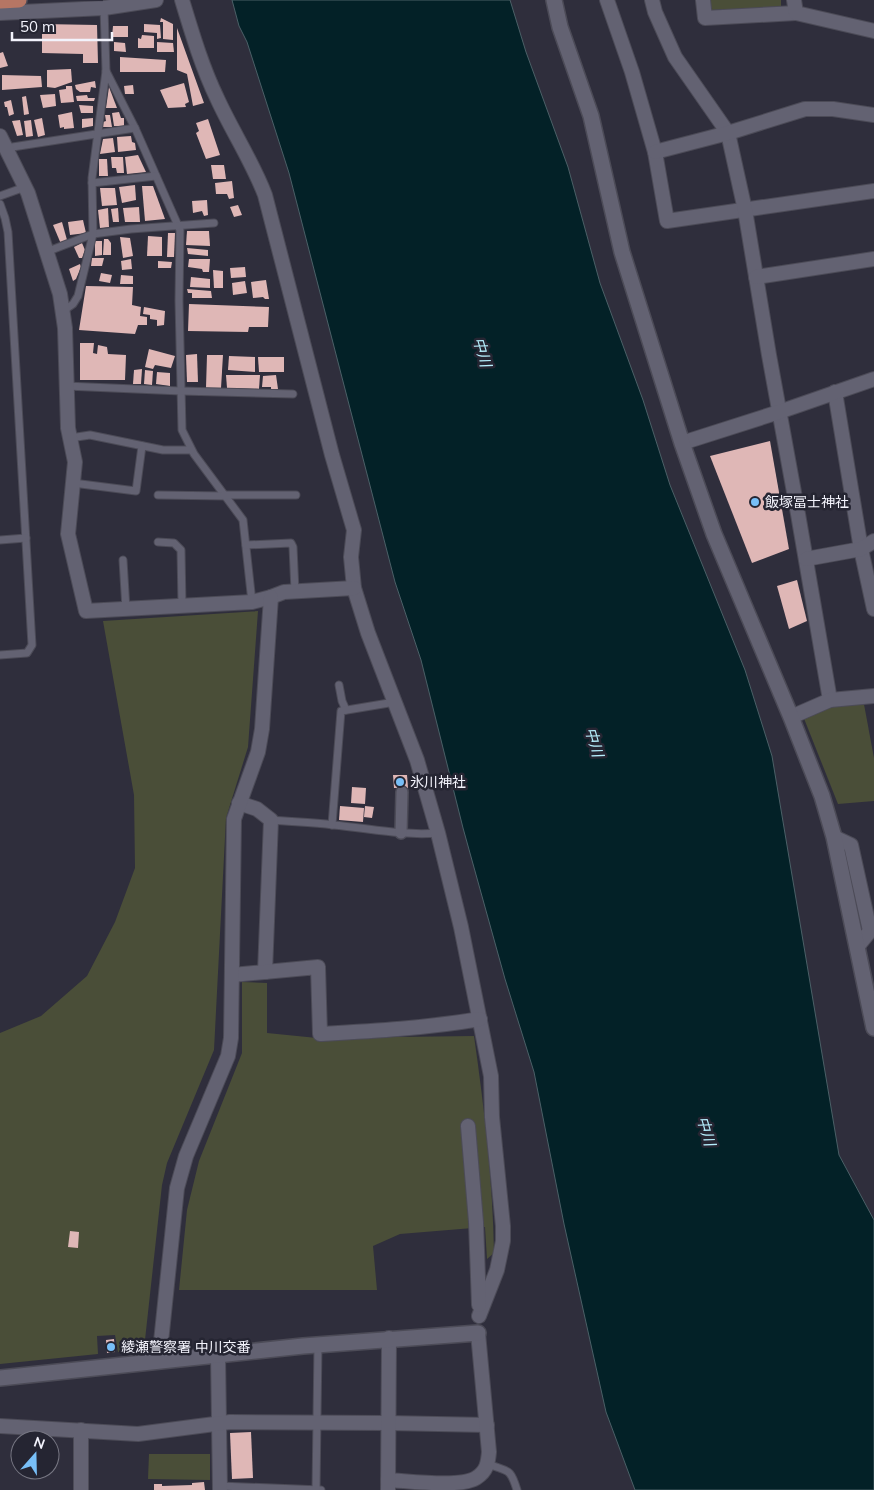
<svg xmlns="http://www.w3.org/2000/svg" width="874" height="1490" viewBox="0 0 874 1490" font-family="Mulish,'Noto Sans JP',sans-serif">
<style>
.green{fill:#4a4e38}
.water{fill:#032127;stroke:#4b6067}
.building{fill:#dfb7b6}
.lines{fill:none;stroke-linecap:round;stroke-linejoin:round}
.service-casing{stroke:#4c4b57;stroke-width:9}
.pedestrian-casing{stroke:#4c4b57;stroke-width:14}
.minor-casing{stroke:#4c4b57;stroke-width:16}
.tertiary-casing{stroke:#4c4b57;stroke-width:18}
.primary-casing{stroke:#4c4b57;stroke-width:18}
.service{stroke:#636272;stroke-width:7}
.pedestrian{stroke:#636272;stroke-width:11}
.minor{stroke:#636272;stroke-width:14}
.tertiary{stroke:#636272;stroke-width:15}
.primary{stroke:#b67664;stroke-width:15}
.poi-dot{fill:#78bff7;stroke:#252532;stroke-width:2}
.labels{text-anchor:middle;stroke-width:5;stroke-linejoin:round;paint-order:stroke}
.poi-label{font-size:14px;fill:#f3f3fc;stroke:#252532;text-anchor:start}
.water-label{font-size:15px;font-style:italic;fill:#b6effd;stroke:#252532}
</style>
<rect width="100%" height="100%" fill="#2f2e3c"/>
<g class="green">
<polygon points="710,0 781,0 781,7 711,10"/>
<polygon points="258,611 248,747 226,818 214,1050 167,1163 162,1185 144,1349 118,1352 115,1335 97,1336 98,1354 0,1364 0,1033 41,1016 87,976 115,922 135,868 134,795 103,621"/>
<polygon points="863,699 874,758 874,801 838,804 803,716 830,703"/>
<path d="M242 982 267 983V1033L317 1038 474 1036C484 1106 493 1182 494 1253L487 1259 485 1227 400 1234 373 1246 377 1290H179L187 1210 199 1161 242 1053Z"/>
<polygon points="149,1454 210,1454 210,1480 148,1479"/>
</g>
<polygon class="water" points="232,0 510,0 526,52 568,167 600,283 643,400 670,485 745,670 772,756 839,1155 874,1220 874,1490 635,1490 606,1412 564,1224 534,1072 505,979 463,828 421,660 395,582 289,173 247,42 239,26"/>
<g class="building">
<polygon points="161,18 173,24 173,40 163,39 163,22 160,22"/>
<polygon points="42,24 97,25 98,63 83,63 83,54 42,53"/>
<polygon points="144,24 160,25 161,38 157,39 157,33 144,32"/>
<polygon points="113,26 128,26 128,37 112,37"/>
<polygon points="177,28 204,103 193,106 187,74 177,70"/>
<polygon points="142,35 154,36 154,48 138,48 138,38 141,39"/>
<polygon points="114,42 125,43 126,52 114,51"/>
<polygon points="157,42 173,43 174,52 157,52"/>
<polygon points="3,52 8,66 0,68 0,53"/>
<polygon points="120,57 166,60 165,72 120,72"/>
<polygon points="71,69 72,82 55,88 47,87 47,70"/>
<polygon points="2,75 41,76 42,87 2,90"/>
<polygon points="95,81 96,88 91,87 90,92 80,92 76,89 75,85"/>
<polygon points="184,83 189,102 185,104 186,107 168,108 160,90"/>
<polygon points="133,85 134,94 125,94 124,86"/>
<polygon points="66,86 72,86 74,102 61,103 59,90 66,89"/>
<polygon points="109,87 117,108 106,108"/>
<polygon points="55,94 56,106 43,108 40,95"/>
<polygon points="87,95 88,98 95,98 94,101 77,101 76,96"/>
<polygon points="26,96 29,114 24,115 22,97"/>
<polygon points="11,100 14,114 9,116 7,107 5,107 4,102"/>
<polygon points="79,105 93,106 93,113 81,113"/>
<polygon points="72,112 74,128 64,129 64,127 60,128 58,115"/>
<polygon points="119,112 121,118 124,118 124,126 114,126 112,113"/>
<polygon points="105,115 110,115 112,127 103,127 103,122 106,121"/>
<polygon points="42,118 45,135 38,137 34,120"/>
<polygon points="93,118 93,126 82,128 82,119"/>
<polygon points="208,119 220,155 206,159 196,133 199,131 196,123"/>
<polygon points="20,120 23,135 17,136 12,121"/>
<polygon points="31,120 33,136 26,137 24,121"/>
<polygon points="131,136 132,142 135,143 136,150 118,152 117,137"/>
<polygon points="113,138 115,152 100,154 103,139"/>
<polygon points="138,155 146,172 127,174 125,157"/>
<polygon points="111,157 123,157 124,173 117,173 116,168 112,168"/>
<polygon points="99,159 107,159 108,176 99,176"/>
<polygon points="211,165 224,165 226,179 213,179"/>
<polygon points="232,181 234,198 229,199 227,194 216,194 215,183"/>
<polygon points="135,185 136,200 122,203 119,187"/>
<polygon points="142,186 153,186 165,219 145,221"/>
<polygon points="100,188 115,188 117,205 102,206"/>
<polygon points="207,200 208,215 204,216 202,211 193,213 192,201"/>
<polygon points="238,205 242,215 234,217 230,207"/>
<polygon points="139,207 140,222 125,222 123,208"/>
<polygon points="108,208 109,227 100,228 98,210"/>
<polygon points="118,208 119,222 113,222 111,209"/>
<polygon points="83,220 86,233 70,235 68,222"/>
<polygon points="62,222 67,240 61,244 53,225"/>
<polygon points="187,231 209,231 210,246 186,245"/>
<polygon points="168,233 175,233 174,257 167,257"/>
<polygon points="148,236 162,237 162,256 147,256"/>
<polygon points="120,237 130,238 133,256 123,258"/>
<polygon points="104,239 108,239 111,243 111,255 103,255"/>
<polygon points="95,241 102,241 102,255 95,256"/>
<polygon points="82,243 85,250 82,258 79,258 74,247"/>
<polygon points="187,248 208,250 208,256 188,254"/>
<polygon points="92,258 104,258 102,266 91,266"/>
<polygon points="131,259 132,269 122,270 121,261"/>
<polygon points="189,259 210,259 209,272 203,272 202,269 188,267"/>
<polygon points="158,261 172,262 171,268 158,268"/>
<polygon points="80,264 81,267 76,279 73,281 69,269"/>
<polygon points="245,267 246,277 231,278 230,268"/>
<polygon points="213,270 223,271 223,288 214,288"/>
<polygon points="101,273 112,275 110,283 99,281"/>
<polygon points="121,275 133,276 133,284 120,284"/>
<polygon points="191,277 210,279 210,288 190,287"/>
<polygon points="266,280 269,299 265,299 263,297 253,298 251,282"/>
<polygon points="245,281 247,293 233,295 232,283"/>
<polygon points="86,286 133,287 132,305 141,307 140,316 147,317 147,325 138,325 135,334 79,330"/>
<polygon points="187,289 211,291 212,298 192,298 192,293 188,293"/>
<polygon points="189,304 269,307 268,327 249,327 248,332 188,331"/>
<polygon points="144,307 165,311 164,325 157,326 157,320 150,319 150,315 143,314"/>
<polygon points="80,343 94,343 93,353 97,354 98,345 107,347 108,354 126,355 125,380 80,380"/>
<polygon points="149,349 175,356 171,368 155,365 153,369 145,367"/>
<polygon points="197,354 198,382 187,382 186,355"/>
<polygon points="207,355 223,355 221,388 206,388"/>
<polygon points="229,356 255,357 255,372 228,370"/>
<polygon points="258,357 284,357 284,372 259,372"/>
<polygon points="142,369 141,384 133,384 134,370"/>
<polygon points="145,370 153,371 152,385 144,384"/>
<polygon points="157,372 170,373 170,386 156,384"/>
<polygon points="226,375 260,375 259,389 227,388"/>
<polygon points="276,375 278,389 271,390 271,387 262,387 263,376"/>
<polygon points="770,441 789,549 752,563 710,456"/>
<polygon points="797,580 807,621 789,629 777,586"/>
<polygon points="393,775 407,775 408,788 394,788"/>
<polygon points="352,787 366,788 365,804 351,803"/>
<polygon points="340,806 364,808 363,822 339,820"/>
<polygon points="365,806 374,807 372,818 364,817"/>
<polygon points="70,1231 79,1232 78,1248 68,1247"/>
<polygon points="114,1339 115,1352 107,1353 106,1340"/>
<polygon points="251,1432 253,1478 232,1479 230,1433"/>
<polygon points="204,1482 205,1490 154,1490 154,1484 162,1484 162,1486 192,1485 192,1483"/>
</g>
<g class="lines">
<g class="service-casing">
<g id="service">
<polyline points="104,8 106,71 135,128 180,230 179,301 182,430 194,454 243,520 252,602"/>
<polyline points="6,148 135,128"/>
<polyline points="92,183 156,176"/>
<polyline points="0,196 25,187"/>
<polyline points="0,204 5,218 8,232 32,645 27,653 0,655"/>
<polyline points="46,252 93,234 131,229 214,223"/>
<polyline points="63,311 73,304 78,296 93,234 92,178 106,71"/>
<polyline points="66,386 181,391 293,394"/>
<polyline points="70,438 90,435 163,450 191,450"/>
<polyline points="73,483 136,491 142,446"/>
<polyline points="158,495 226,496"/>
<polyline points="224,495 296,495"/>
<polyline points="0,540 26,538"/>
<polyline points="158,542 174,543 181,550 182,605"/>
<polyline points="246,545 291,543 293,547 295,591"/>
<polyline points="123,560 126,609"/>
<polyline points="339,685 342,701 346,710"/>
<path d="M271 820C291 822 312 822 333 825 368 828 402 836 438 833"/>
<polyline points="332,825 341,711 395,702"/>
<path d="M488 1464C508 1472 510 1467 517 1490"/>
<polyline points="220,1486 321,1490"/>
<polyline points="316,1490 318,1345"/>
</g>
</g>
<g class="pedestrian-casing">
<polyline id="pedestrian" points="401,833 402,792"/>
</g>
<g class="minor-casing">
<g id="minor">
<path d="M182 0C192 33 202 67 217 98 232 131 252 161 265 195L332 455 354 530 351 557 354 588 368 633 417 760 438 833 461 927 491 1076 492 1117 503 1226V1241L497 1270 479 1316"/>
<polyline points="607,0 632,72 655,152 667,221 874,191"/>
<polyline points="652,0 655,12 675,57 728,133 745,210 769,355 798,514 830,700"/>
<polyline points="703,0 705,18 796,13"/>
<polyline points="794,0 796,13 874,31"/>
<polyline points="0,13 104,8 156,0"/>
<polyline points="0,136 28,193 60,294 65,328 68,428 75,462 68,534 86,611 252,602 271,597 284,592 354,588"/>
<polyline points="655,152 728,133 805,109 833,109 874,115"/>
<polyline points="756,277 874,259"/>
<polyline points="835,392 861,549 874,609"/>
<polyline points="682,443 779,412 874,379"/>
<polyline points="806,559 861,549 874,541"/>
<polyline points="791,717 830,700 874,696"/>
<polyline points="239,803 257,809 271,820 265,972"/>
<polyline points="834,837 851,845 870,931 857,947"/>
<path d="M232 975 318 967 320 1034C373 1031 427 1028 480 1019"/>
<polyline points="468,1126 476,1222 479,1305"/>
<polyline points="218,1355 220,1490"/>
<polyline points="159,1361 177,1188 186,1156 228,1056 231,1038 234,819 258,752 262,729 271,597"/>
<polyline points="0,1426 138,1434 230,1422 388,1423 487,1425"/>
<polyline points="81,1430 81,1490"/>
<path d="M388 1480C409 1481 460 1488 476 1478 487 1471 488 1463 489 1452L478 1333"/>
<polyline points="388,1490 389,1338"/>
</g>
</g>
<g class="tertiary-casing">
<g id="tertiary">
<polyline points="554,0 560,27 591,116 622,252 682,443 714,534 791,717 822,796 834,837 874,1028"/>
<polyline points="0,1378 303,1346 478,1333"/>
</g>
</g>
<g class="primary-casing">
<polyline id="primary" points="0,1 19,0"/>
</g>
<use href="#service" class="service"/>
<use href="#pedestrian" class="pedestrian"/>
<use href="#minor" class="minor"/>
<use href="#tertiary" class="tertiary"/>
<use href="#primary" class="primary"/>
</g>
<g class="poi-dot">
<circle cx="755" cy="502" r="5"/>
<circle cx="400" cy="782" r="5"/>
<circle cx="111" cy="1347" r="5"/>
</g>
<g class="labels">
<g class="poi-label">
<text x="765" y="507">飯塚冨士神社</text>
<text x="410" y="787">氷川神社</text>
<text x="121" y="1352">綾瀬警察署 中川交番</text>
</g>
<g class="water-label">
<text transform="translate(482 352) rotate(74)" y="5">中川</text>
<text transform="translate(594 742) rotate(74)" y="5">中川</text>
<text transform="translate(706 1131) rotate(74)" y="5">中川</text>
</g>
</g>
<g transform="translate(35 1455) rotate(20)"><circle r="24" fill="#252532" stroke="#777783"/>
<path d="M0-4L9 19L0 12L-9 19Z" fill="#78bff7"/>
<text y="-8" font-size="14" font-weight="bold" text-anchor="middle" fill="#f3f3fc">N</text>
</g>
<path d="M12 32v8h100v-8" fill="none" stroke="#f3f3fc" stroke-width="2.5"/>
<text x="20" y="32" font-size="15" fill="#f3f3fc" stroke="#252532" stroke-width="4" paint-order="stroke">50 m</text>
</svg>
